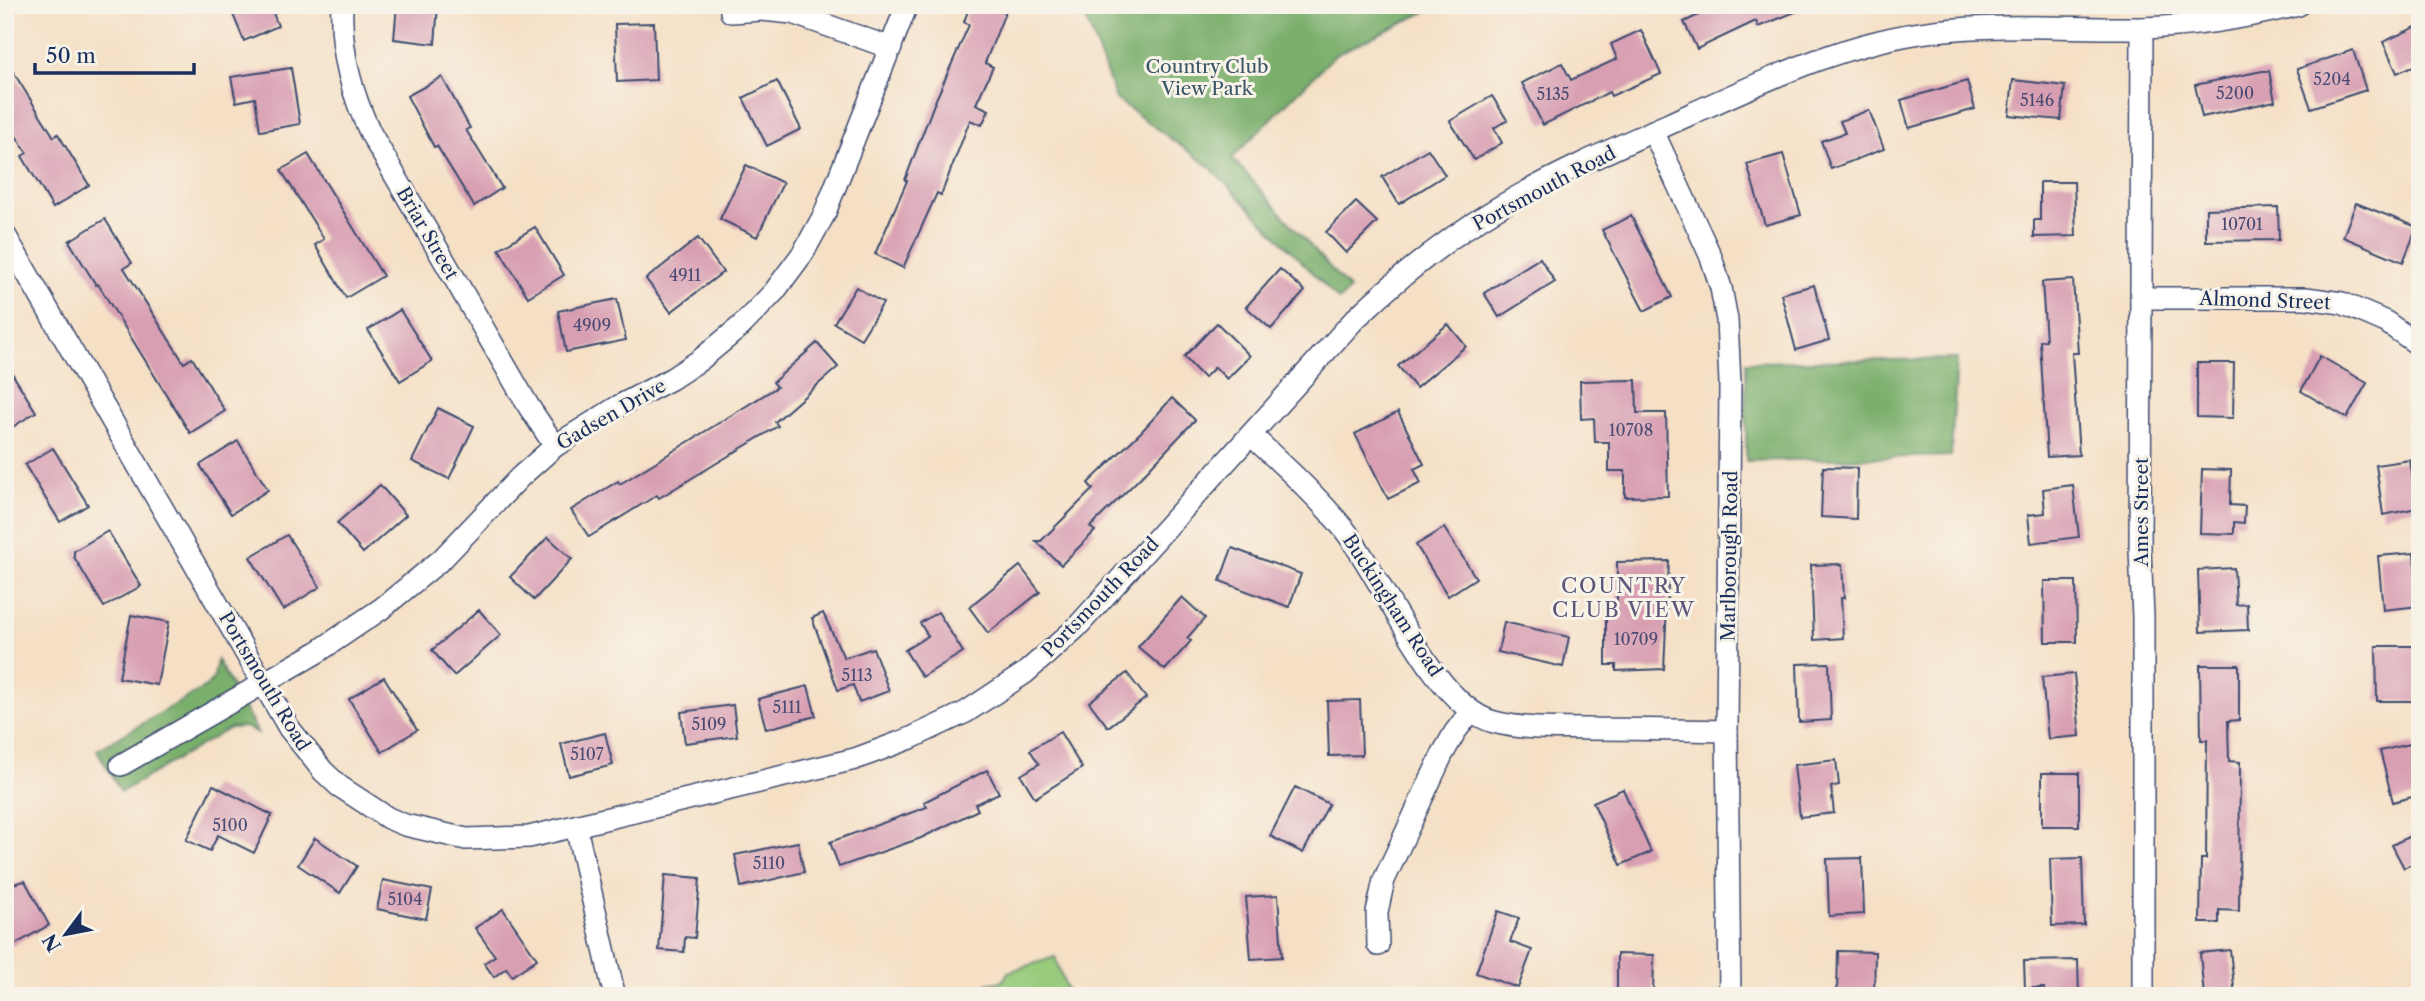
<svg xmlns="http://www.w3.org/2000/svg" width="2425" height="1001" viewBox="0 0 2425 1001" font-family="'Libre Caslon Text',serif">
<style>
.green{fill:#98cb7c;stroke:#5a7d6d;stroke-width:2}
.forest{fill:#7aaf6c;stroke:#4a6f65;stroke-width:2}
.building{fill:#d89fb2}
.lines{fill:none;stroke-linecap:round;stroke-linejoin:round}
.minor-casing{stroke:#3c4a6e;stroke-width:24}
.minor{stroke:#fff;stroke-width:21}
.labels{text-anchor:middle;stroke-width:6;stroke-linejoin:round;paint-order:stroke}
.number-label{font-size:16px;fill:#4a4b73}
.park-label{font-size:19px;fill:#3a5666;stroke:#f7f3e8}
.street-label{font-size:19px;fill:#1b2f5e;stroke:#f7f3e8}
.neighbourhood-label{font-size:21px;letter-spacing:2px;fill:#5d567b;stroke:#f7f3e8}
</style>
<rect width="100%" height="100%" fill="#f7f3e8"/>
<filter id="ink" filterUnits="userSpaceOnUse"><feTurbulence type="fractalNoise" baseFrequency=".0143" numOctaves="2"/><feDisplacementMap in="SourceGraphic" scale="14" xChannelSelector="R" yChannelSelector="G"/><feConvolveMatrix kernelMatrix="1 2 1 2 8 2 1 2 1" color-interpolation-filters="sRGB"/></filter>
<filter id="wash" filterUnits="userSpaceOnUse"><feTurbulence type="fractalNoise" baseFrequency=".00686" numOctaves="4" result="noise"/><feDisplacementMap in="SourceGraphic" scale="28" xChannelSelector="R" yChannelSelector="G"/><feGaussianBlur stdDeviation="1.57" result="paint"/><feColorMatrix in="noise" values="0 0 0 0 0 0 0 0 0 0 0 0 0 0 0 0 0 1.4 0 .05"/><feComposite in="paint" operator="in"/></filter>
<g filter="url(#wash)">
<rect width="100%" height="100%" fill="#f5e0c6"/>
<polygon class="green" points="1055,957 1067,991 1057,996 989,996 987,984 1003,981 1008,972"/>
<g class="forest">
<polygon points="1081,5 1440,5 1336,54 1232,158 1350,290 1339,300 1210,167 1116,99"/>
<polygon points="1957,359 1951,456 1746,461 1746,362"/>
<polygon points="217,660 258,733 245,727 230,728 121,792 97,750 207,686 214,677"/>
</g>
<g id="blocks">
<g class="building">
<polygon points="229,5 270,5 278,26 244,41"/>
<polygon points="397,5 438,5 435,44 394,39"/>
<polygon points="970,5 1008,5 985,63 993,67 976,104 989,110 982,125 970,120 941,195 937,193 903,268 875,254 907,181 905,180 934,104 969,25 964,22"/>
<polygon points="1719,5 1809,5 1810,6 1758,27 1756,21 1697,49 1684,22"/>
<polygon points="654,23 656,80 617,82 615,24"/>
<polygon points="2420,25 2420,63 2397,73 2383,42"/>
<polygon points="1641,30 1661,74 1611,96 1609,92 1543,125 1522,83 1562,63 1571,80 1617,59 1611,44"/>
<polygon points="2353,50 2366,90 2311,108 2297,69"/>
<polygon points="5,59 54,137 58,134 89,185 53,208 22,156 27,153 5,119"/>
<polygon points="291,68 300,124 260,131 255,98 236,102 231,77"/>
<polygon points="2262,71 2269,71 2275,101 2202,117 2195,85"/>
<polygon points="442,77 470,128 466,130 502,188 474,206 437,146 434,147 407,96"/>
<polygon points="2013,80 2065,86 2061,120 2009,115"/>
<polygon points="777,81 801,129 767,146 743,98"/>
<polygon points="1967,81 1975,109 1909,128 1901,100"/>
<polygon points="1492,96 1507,120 1494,128 1502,143 1474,160 1450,121"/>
<polygon points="1869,110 1884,149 1831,169 1821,141 1845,133 1840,121"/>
<polygon points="1428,149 1445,175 1399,204 1382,177"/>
<polygon points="308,154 383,276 346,298 315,245 324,239 281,170"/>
<polygon points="1783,154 1801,215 1765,225 1747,164"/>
<polygon points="746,165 783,183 757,237 720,219"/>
<polygon points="2040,182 2074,182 2076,236 2034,237 2034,220 2040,220"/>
<polygon points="1356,202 1377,222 1346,253 1326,232"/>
<polygon points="2356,203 2417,227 2403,262 2343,237"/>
<polygon points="2278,207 2279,240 2206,241 2206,209"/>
<polygon points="1631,216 1672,297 1644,311 1602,230"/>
<polygon points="105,219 132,263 124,268 184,363 192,358 225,411 190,433 98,284 96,285 69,241"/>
<polygon points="535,227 564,275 528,297 499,249"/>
<polygon points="698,238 723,272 671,312 646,279"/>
<polygon points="1540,258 1555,282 1499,317 1484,293"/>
<polygon points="1280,269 1305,291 1271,329 1246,307"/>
<polygon points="2073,280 2078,353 2072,353 2079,455 2047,457 2040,341 2046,340 2042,282"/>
<polygon points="1814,285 1829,340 1796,350 1781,294"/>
<polygon points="856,287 883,303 861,339 834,323"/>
<polygon points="617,299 626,340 566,352 558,311"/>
<polygon points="400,310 432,361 400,381 368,330"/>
<polygon points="1217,323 1250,356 1227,379 1215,367 1204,378 1184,357"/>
<polygon points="1448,324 1466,346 1416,388 1398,366"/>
<polygon points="817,343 838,367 775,422 778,426 659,498 657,495 589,537 571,510 618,481 620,484 777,387 773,382"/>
<polygon points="2320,356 2367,383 2347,418 2301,391"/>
<polygon points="5,362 36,412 5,432"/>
<polygon points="2197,363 2234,363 2233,418 2197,417"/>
<polygon points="1636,380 1637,413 1666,413 1668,496 1625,497 1625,471 1609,471 1609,442 1595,442 1594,418 1581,419 1580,381"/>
<polygon points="1172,398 1195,420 1143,475 1090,527 1095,531 1061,565 1036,541 1041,541 1093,489 1088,483 1142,431"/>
<polygon points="438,408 474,426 449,479 412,461"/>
<polygon points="1398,412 1424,464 1414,469 1421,483 1388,499 1355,434"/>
<polygon points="238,441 268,490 231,514 200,465"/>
<polygon points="53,448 88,505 60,522 25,465"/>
<polygon points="2410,460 2417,508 2383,515 2376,465"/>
<polygon points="1823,467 1857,468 1856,519 1821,517"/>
<polygon points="2202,469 2231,470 2230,505 2245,506 2244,523 2234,522 2234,534 2200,533"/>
<polygon points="380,485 406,515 363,553 337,523"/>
<polygon points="2073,485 2079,537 2031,543 2028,515 2045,513 2043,489"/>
<polygon points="1444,528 1476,578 1448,596 1416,545"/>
<polygon points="108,531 141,586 104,607 74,557 74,551"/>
<polygon points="287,535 320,587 283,610 250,557"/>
<polygon points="548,537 572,559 534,600 510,577"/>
<polygon points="1232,548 1301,574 1289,607 1220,581"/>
<polygon points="2414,553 2419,606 2383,610 2378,556"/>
<polygon points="1669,561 1664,669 1616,671 1616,665 1606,665 1606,614 1617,614 1617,562"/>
<polygon points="1842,564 1844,598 1841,598 1843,638 1814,640 1811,565"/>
<polygon points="1020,566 1040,592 988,633 969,607"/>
<polygon points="2234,568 2236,605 2247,604 2248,630 2200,632 2198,570"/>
<polygon points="2044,581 2076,581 2077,642 2045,642"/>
<polygon points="1182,597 1205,618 1187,638 1191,641 1165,670 1138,647"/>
<polygon points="479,610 501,635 454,676 432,650"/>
<polygon points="938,612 963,652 922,677 905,650 928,636 920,623"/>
<polygon points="823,613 844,658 873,648 889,691 859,702 853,685 838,690 812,618"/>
<polygon points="131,615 169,622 157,685 119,678"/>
<polygon points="1504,622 1569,637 1563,667 1498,652"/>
<polygon points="2376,646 2417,646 2417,701 2377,701"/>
<polygon points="1829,663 1831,720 1799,722 1797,664"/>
<polygon points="2200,665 2239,665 2239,720 2228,721 2229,761 2240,762 2239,911 2219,910 2219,923 2200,923 2201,859 2206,859 2207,740 2201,740"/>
<polygon points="1127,673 1146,698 1108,727 1089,702"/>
<polygon points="2074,674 2080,736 2048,739 2042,677"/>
<polygon points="384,677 417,730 382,752 349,699"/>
<polygon points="808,686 816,716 766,729 758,699"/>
<polygon points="1360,700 1362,755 1329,756 1327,701"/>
<polygon points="733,705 737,736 685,743 681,712"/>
<polygon points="1060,732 1082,768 1035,798 1021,775 1039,764 1030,750"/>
<polygon points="605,733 613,765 569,776 561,744"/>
<polygon points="2414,743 2420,764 2420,795 2393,802 2380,751"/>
<polygon points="1836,760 1839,785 1831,787 1834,813 1800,817 1794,765"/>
<polygon points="987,770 999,793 975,804 978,810 921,838 839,867 830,842 927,807 924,802"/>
<rect x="2042" y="773" width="37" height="53"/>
<polygon points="213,785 272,815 254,853 218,835 210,851 186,840"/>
<polygon points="1295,787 1329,804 1303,853 1270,836"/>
<polygon points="1623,789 1651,852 1621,865 1593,802"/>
<polygon points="2420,831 2420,860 2404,868 2392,845"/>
<polygon points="315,838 357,866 340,893 298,865"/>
<polygon points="798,842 804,872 741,887 735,855"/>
<polygon points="1862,858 1864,914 1829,916 1827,859"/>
<polygon points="2082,858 2084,925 2052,926 2050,859"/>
<polygon points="665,875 700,878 695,938 685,937 684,952 659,950"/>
<polygon points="383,880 432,890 426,919 377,909"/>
<polygon points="25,881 49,925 5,950 5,886"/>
<polygon points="1278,895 1282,957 1251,959 1246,897"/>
<polygon points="503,909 537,959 512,976 506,968 494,977 484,963 495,956 475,928"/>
<polygon points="1498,911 1519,918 1510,942 1532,950 1518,988 1476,973"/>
<polygon points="2230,950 2235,996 2204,996 2200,953"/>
<polygon points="1838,951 1875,952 1874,996 1837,996"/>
<polygon points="1617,954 1654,955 1653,996 1617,996"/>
<polygon points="2078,960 2079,996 2044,996 2044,988 2025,988 2024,961"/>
</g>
</g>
</g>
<g filter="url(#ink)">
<use href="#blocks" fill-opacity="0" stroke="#3c4a6e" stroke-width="2"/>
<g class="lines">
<g class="minor-casing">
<g id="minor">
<path d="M342 5C340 51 351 93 371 134L529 407 555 446"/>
<polyline points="731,12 762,10 792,13 891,48"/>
<polyline points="2142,28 2140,549 2143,617 2143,996"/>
<polyline points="1653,131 1711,257 1721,288 1727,320 1730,383 1727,731 1730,996"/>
<path d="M5 235 289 728 323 771 339 786 388 818 405 825 466 839 529 837 855 759 911 738 966 712 1025 673 1076 628 1355 319C1399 277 1448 237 1501 206 1561 171 1627 143 1691 114 1770 78 1848 41 1935 31 2004 23 2072 29 2141 28 2194 27 2246 18 2298 5"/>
<polyline points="2141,298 2306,298 2342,303 2386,322 2420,346"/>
<path d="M1251 435C1283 465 1316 495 1344 529 1383 578 1434 707 1494 722 1524 730 1559 728 1589 729 1635 729 1681 730 1727 731"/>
<polyline points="121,765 316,653 381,609 442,559 520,477 555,446 619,406 671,379 700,360 741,326 774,292 803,253 824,215 907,5"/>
<polyline points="576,827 614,993"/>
<polyline points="1378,945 1377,912 1384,880 1442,755 1455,732 1471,711"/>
</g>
</g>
<use href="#minor" class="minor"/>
</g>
</g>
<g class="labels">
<g class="number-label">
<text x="2332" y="85">5204</text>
<text x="2235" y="99">5200</text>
<text x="1553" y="100">5135</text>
<text x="2037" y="106">5146</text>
<text x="2242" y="230">10701</text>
<text x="685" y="281">4911</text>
<text x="592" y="331">4909</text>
<text x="1631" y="436">10708</text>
<text x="1636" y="645">10709</text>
<text x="857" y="681">5113</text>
<text x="787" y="713">5111</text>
<text x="709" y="730">5109</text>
<text x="587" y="760">5107</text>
<text x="230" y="831">5100</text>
<text x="769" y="869">5110</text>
<text x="405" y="905">5104</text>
</g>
<g class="park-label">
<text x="1207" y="73">Country Club<tspan x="1207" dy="22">View Park</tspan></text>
</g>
<g class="street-label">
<text transform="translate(1544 188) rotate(-28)" y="7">Portsmouth Road</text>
<text transform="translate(428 233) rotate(60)" y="7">Briar Street</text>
<text transform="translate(2265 300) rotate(2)" y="7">Almond Street</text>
<text transform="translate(611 414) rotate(-30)" y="7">Gadsen Drive</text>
<text transform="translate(2141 512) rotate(-90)" y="7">Ames Street</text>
<text transform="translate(1729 556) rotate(-89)" y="7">Marlborough Road</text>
<text transform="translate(1100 597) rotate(-46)" y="7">Portsmouth Road</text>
<text transform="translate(1393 605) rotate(57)" y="7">Buckingham Road</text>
<text transform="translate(265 681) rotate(59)" y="7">Portsmouth Road</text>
</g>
<g class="neighbourhood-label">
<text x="1624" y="593">COUNTRY<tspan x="1624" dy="24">CLUB VIEW</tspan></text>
</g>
</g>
<rect width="2425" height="1001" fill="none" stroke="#f7f3e8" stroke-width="28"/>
<g transform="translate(66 934) rotate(238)" stroke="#f7f3e8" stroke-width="5" paint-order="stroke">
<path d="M0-5L12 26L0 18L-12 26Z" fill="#1b2f5e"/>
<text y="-10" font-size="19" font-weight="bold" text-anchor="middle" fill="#1b2f5e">N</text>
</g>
<path d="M35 63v10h159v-10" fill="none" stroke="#1b2f5e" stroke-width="3.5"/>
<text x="46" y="63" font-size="21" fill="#1b2f5e" stroke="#f7f3e8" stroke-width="5" paint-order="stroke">50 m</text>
</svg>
